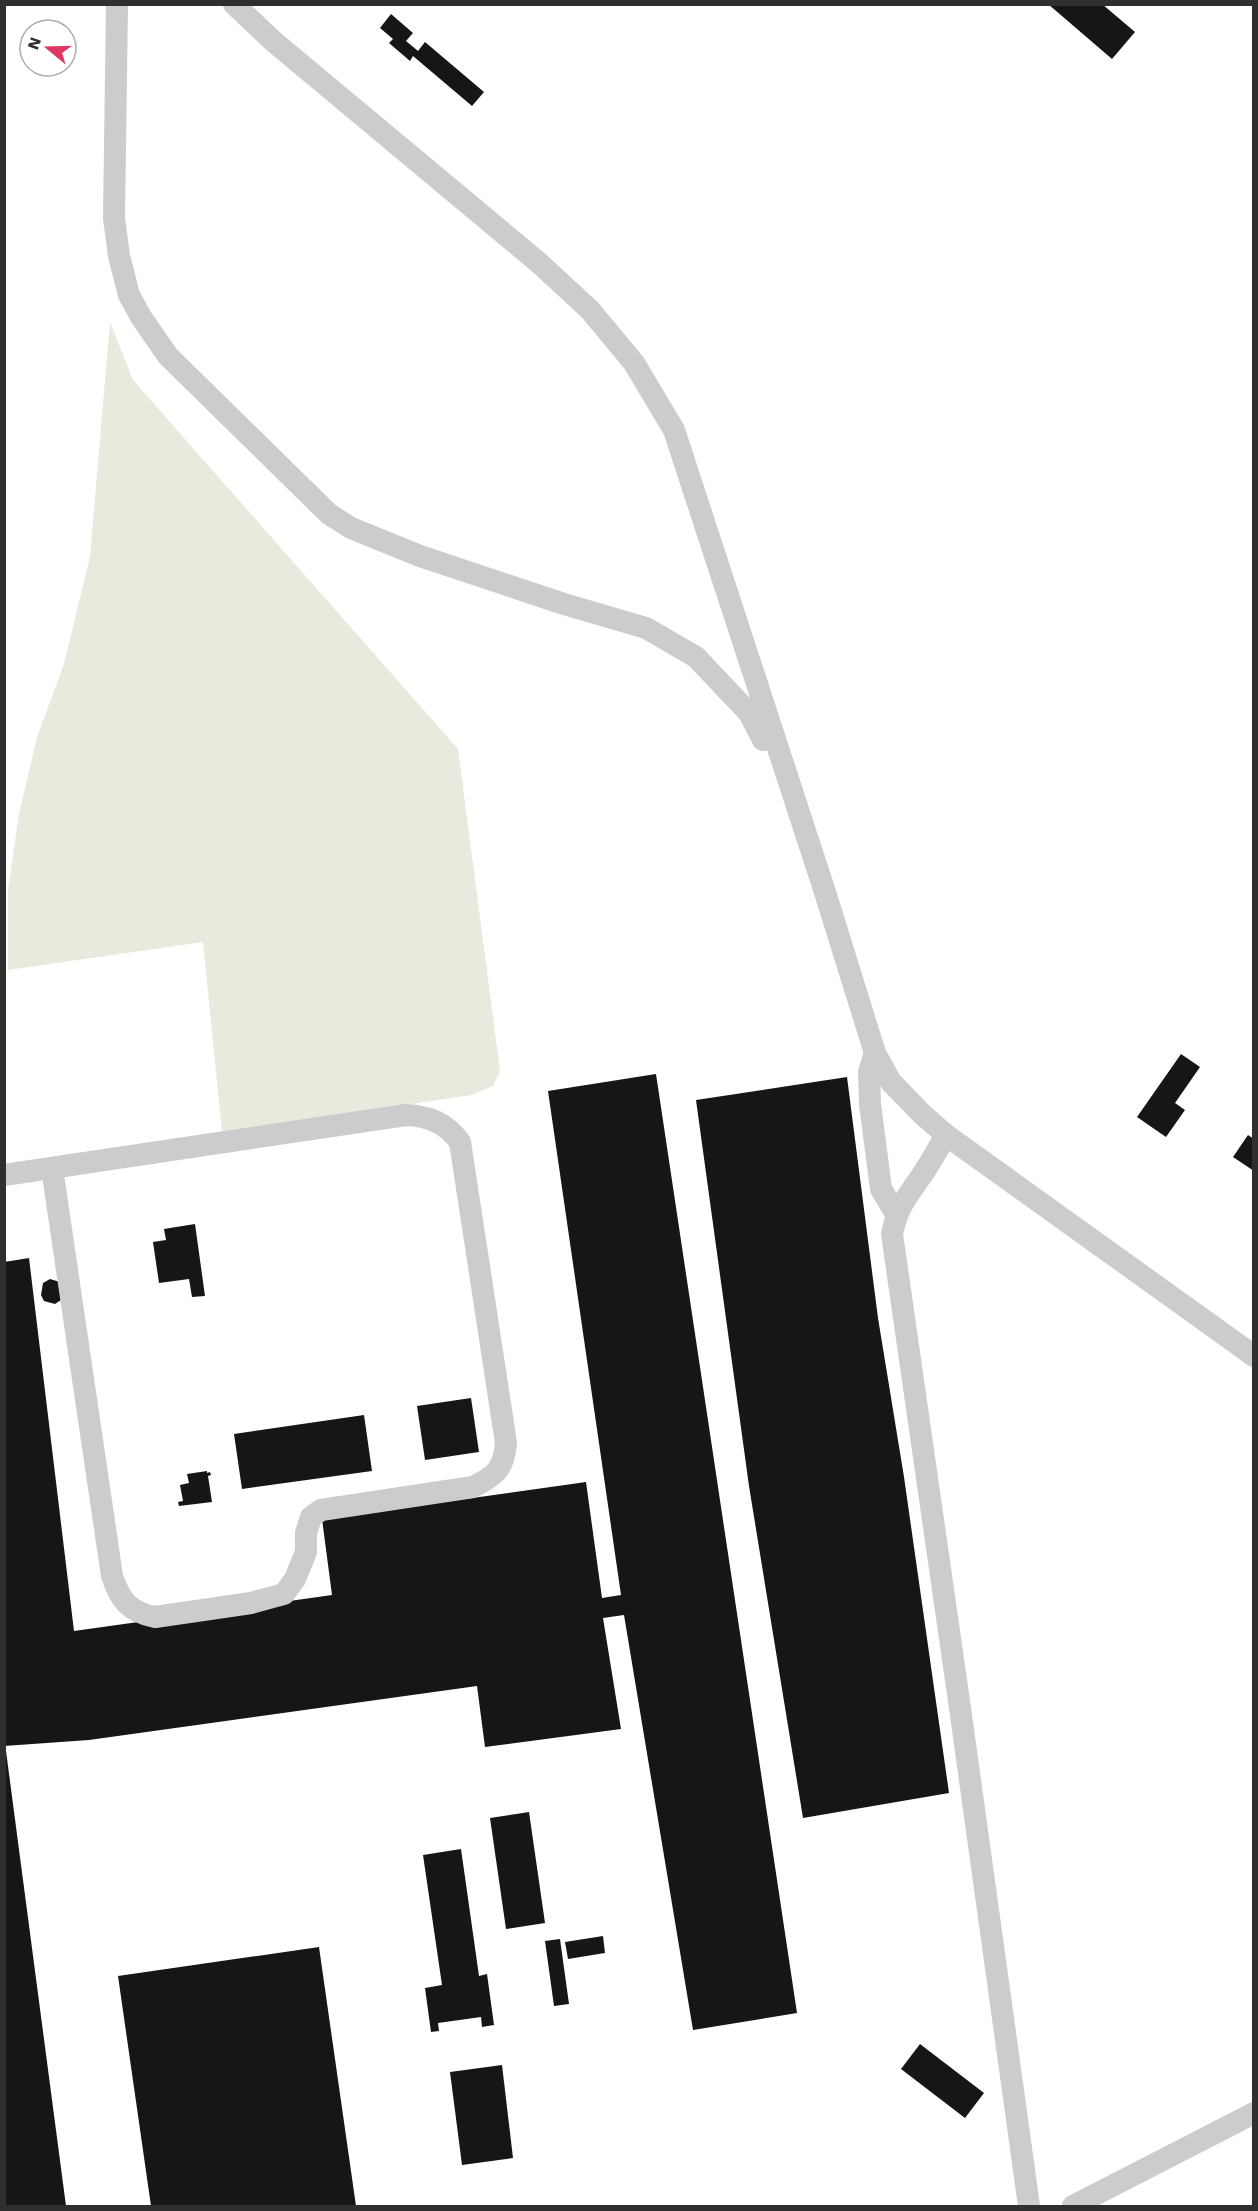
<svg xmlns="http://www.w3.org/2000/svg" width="1258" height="2211" viewBox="0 0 1258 2211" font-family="'Work Sans',sans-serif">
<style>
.green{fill:#e7ebdd}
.building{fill:#161616}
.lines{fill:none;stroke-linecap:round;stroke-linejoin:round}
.minor{stroke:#ccc;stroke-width:22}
</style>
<rect width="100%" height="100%" fill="#fff"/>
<polygon class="green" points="110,322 133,380 458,749 500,1071 493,1086 472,1095 222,1132 203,942 8,970 8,890 19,814 37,737 64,664 90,557"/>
<g class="building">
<polygon points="1048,4 1102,4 1135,32 1112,59"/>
<polygon points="391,14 413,33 406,41 418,51 425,42 484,92 472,106 413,56 410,61 389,43 393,39 380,28"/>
<polygon points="1181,1054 1200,1067 1175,1103 1185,1110 1166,1137 1137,1117"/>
<polygon points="656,1074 797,2013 693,2030 624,1615 603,1618 621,1729 485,1747 477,1686 89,1740 4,1746 4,1262 29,1258 74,1631 332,1595 322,1519 586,1482 602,1598 621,1595 548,1091"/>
<polygon points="847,1077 878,1318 904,1477 949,1793 803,1818 749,1486 696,1100"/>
<polygon points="1248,1135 1254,1139 1254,1171 1233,1157"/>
<polygon points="195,1224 205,1296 192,1297 189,1279 159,1283 153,1242 166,1240 164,1229"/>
<polygon points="50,1279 60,1282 61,1300 55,1304 44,1301 41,1295 43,1283"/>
<polygon points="471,1398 479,1452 425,1460 417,1406"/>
<polygon points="364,1415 372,1471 242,1489 234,1434"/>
<polygon points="207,1471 207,1473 210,1472 211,1475 208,1476 212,1502 179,1506 178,1502 183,1501 180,1485 189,1483 187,1474"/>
<polygon points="4,1751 6,1751 66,2206 4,2206"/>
<polygon points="529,1812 545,1923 506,1929 490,1818"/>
<polygon points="461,1849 479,1976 487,1974 494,2025 482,2027 481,2017 438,2023 439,2031 431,2032 425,1988 442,1985 423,1855"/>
<polygon points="603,1936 605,1953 568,1959 565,1942"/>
<polygon points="560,1939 569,2004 554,2006 545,1941"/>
<polygon points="319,1947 356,2206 151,2206 118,1976"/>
<polygon points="920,2044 984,2093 965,2118 901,2069"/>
<polygon points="502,2065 513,2158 462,2165 450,2072"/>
</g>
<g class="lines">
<g class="minor">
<polyline points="117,4 114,218 119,256 129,295 141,317 168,356 329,514 351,528 420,556 564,604 646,628 696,657 749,713 763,740"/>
<polyline points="234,4 273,41 538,262 590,310 634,363 674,430 824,889 875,1053 891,1082 922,1114 946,1135 1254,1356"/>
<polyline points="875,1053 869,1072 870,1104 881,1189 896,1214"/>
<path d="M946 1135C939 1147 932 1160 924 1172 908 1196 898 1205 892 1234L960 1708 1029 2206"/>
<path d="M4 1175 406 1115C429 1116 446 1123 460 1142L506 1443C504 1469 495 1476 473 1487L321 1510 311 1517 306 1533V1552L295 1579 284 1594 251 1603 155 1617C129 1612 120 1600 112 1576L52 1168"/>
<polyline points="1073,2206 1254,2113"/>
</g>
</g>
<rect width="1258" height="2211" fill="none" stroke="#2f2f2f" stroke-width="12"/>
<g transform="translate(48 48) rotate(289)"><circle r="28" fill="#ffffff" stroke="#acacac" stroke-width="1.5"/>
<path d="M0-4.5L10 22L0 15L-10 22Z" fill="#df375f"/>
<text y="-9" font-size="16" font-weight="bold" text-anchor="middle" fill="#2f2f2f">N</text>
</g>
</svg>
